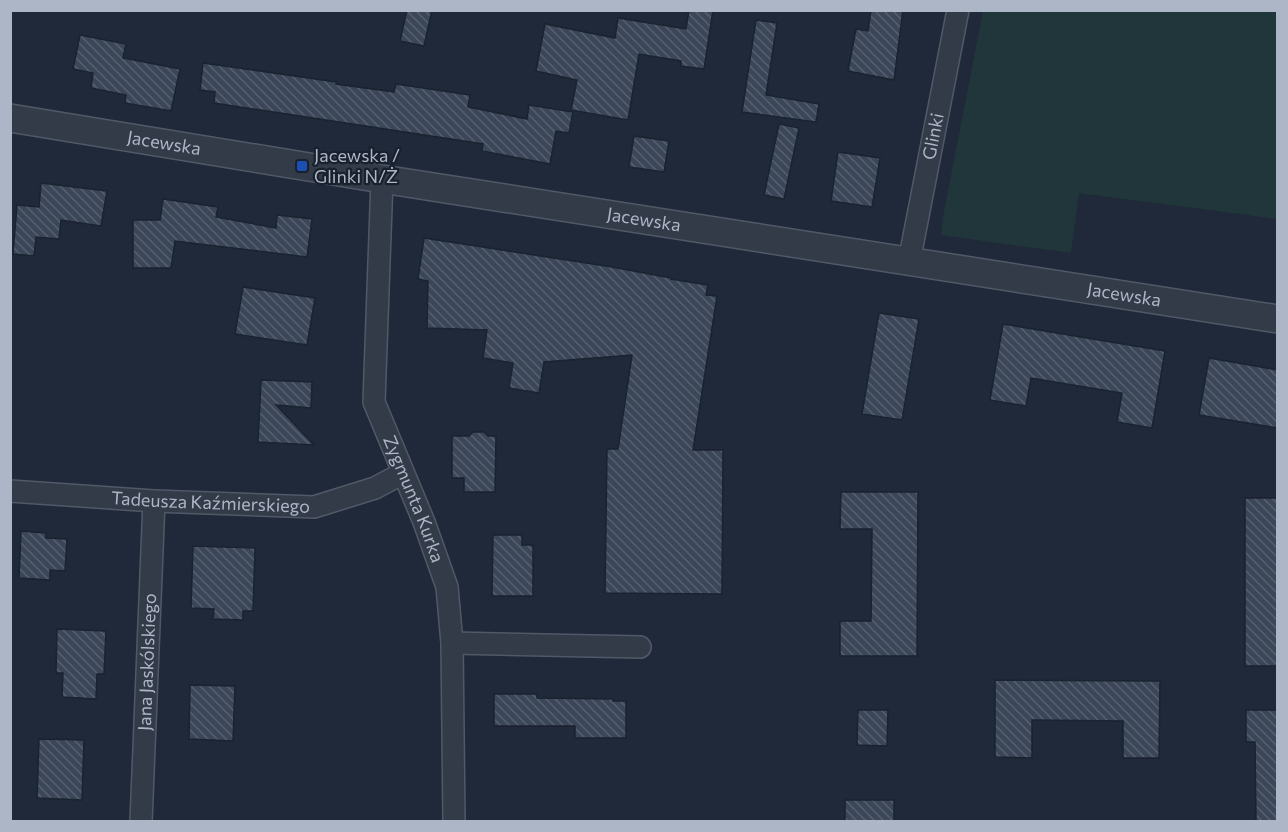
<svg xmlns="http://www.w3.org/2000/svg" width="1288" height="832" viewBox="0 0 1288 832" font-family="Commissioner,sans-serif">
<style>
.green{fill:#21363a}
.building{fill:url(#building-back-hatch);stroke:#1b2230;stroke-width:1.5}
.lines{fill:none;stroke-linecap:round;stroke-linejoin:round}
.minor-casing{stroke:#505967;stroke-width:24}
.tertiary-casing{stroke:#505967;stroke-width:30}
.minor{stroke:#333b49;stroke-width:21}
.tertiary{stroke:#333b49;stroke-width:27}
.transit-dot{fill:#1a4fb4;stroke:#19202e;stroke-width:2}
.labels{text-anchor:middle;stroke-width:4.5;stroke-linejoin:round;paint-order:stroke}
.street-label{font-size:18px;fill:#adb6c6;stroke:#19202e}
.poi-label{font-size:18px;fill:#adb6c6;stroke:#19202e;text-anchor:start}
</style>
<defs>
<pattern id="building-back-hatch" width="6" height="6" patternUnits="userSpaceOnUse" patternTransform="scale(1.5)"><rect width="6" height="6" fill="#3b4759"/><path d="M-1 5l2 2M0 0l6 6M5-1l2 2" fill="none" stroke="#555f6f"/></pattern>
</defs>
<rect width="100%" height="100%" fill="#1f2939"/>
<polygon class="green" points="983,11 1277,11 1277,219 1079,193 1071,253 941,235 943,217"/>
<g class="building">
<polygon points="407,10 432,10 424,46 400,41"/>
<polygon points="689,10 713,10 704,69 681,66 681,61 639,54 628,120 571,110 577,80 536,71 545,24 615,38 618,18 686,29"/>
<polygon points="871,10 903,10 894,80 848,71 856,29 868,31"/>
<polygon points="756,20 777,23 766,95 819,104 816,122 742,112"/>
<polygon points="80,35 126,44 123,58 180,69 171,111 125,103 126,95 91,88 93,73 73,69"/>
<polygon points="203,63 336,82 336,84 394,92 396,84 470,95 468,107 527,119 529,105 573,112 569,133 556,131 550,164 482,151 483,144 214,103 215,92 200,90"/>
<polygon points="779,124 799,128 784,199 764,195"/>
<polygon points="634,136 669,141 664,172 629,167"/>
<polygon points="838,152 880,158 872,207 831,201"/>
<polygon points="41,183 107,191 101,226 61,220 59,239 36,237 34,256 13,254 17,205 39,207"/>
<polygon points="163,199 218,207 216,217 276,228 277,215 312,219 307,257 175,241 171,268 133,268 133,220 160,220"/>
<polygon points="424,238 612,267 671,278 671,279 708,285 706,295 717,296 693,450 723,450 722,594 605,593 607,449 618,449 632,355 544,362 539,393 509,388 513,363 483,358 487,330 427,328 428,281 418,279"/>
<polygon points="243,287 315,298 307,345 235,334"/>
<polygon points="879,313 919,319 902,420 862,414"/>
<polygon points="1003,324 1165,351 1152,428 1117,422 1122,393 1031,378 1026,406 990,400"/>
<polygon points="1209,358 1278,370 1278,428 1199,415"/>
<polygon points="261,380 312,382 311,408 276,405 314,445 258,442"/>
<polygon points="473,432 484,432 488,436 496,436 495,492 464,492 464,478 452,478 452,436 469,436"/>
<polygon points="841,492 918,492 917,656 840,656 840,621 871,621 872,529 840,529"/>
<rect x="1245" y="498" width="33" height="168"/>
<polygon points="21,531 46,533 46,538 67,539 65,571 50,570 50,580 19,578"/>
<polygon points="493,535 522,535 522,545 533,545 533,596 492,596"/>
<polygon points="193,546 255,548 253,611 243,611 243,620 213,619 214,609 191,608"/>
<polygon points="57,629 106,631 104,674 97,674 96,699 62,697 63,673 56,673"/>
<polygon points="995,680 1160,681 1159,758 1123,758 1123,721 1032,720 1032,758 995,757"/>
<polygon points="190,685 235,686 233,741 189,739"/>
<polygon points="494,694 537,694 537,698 613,699 613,701 626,701 626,738 575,738 575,726 494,726"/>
<polygon points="858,710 888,710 887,746 857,745"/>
<polygon points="1246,710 1278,710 1278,822 1256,822 1255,742 1246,742"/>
<polygon points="39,739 84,740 82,800 37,798"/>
<rect x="845" y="800" width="49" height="22"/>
</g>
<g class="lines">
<g class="minor-casing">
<g id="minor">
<path id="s1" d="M382 179 374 402 424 522 447 587 452 643 454 822"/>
<path id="s2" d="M909 262 958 10"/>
<path id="s3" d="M10 491 154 501 314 507 375 488 403 473"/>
<polyline points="452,643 640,647"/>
<path id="s4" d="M141 822 154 501"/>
</g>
</g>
<g class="tertiary-casing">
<g id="tertiary">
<path id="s5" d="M10 118 382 179 1278 319"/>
</g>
</g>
<use href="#minor" class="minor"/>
<use href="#tertiary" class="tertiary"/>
</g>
<rect class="transit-dot" x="296" y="160" width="12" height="12" rx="3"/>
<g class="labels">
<g class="street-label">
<text dy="6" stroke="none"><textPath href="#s2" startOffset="128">Glinki</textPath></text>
<text dy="6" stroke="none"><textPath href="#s5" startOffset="156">Jacewska</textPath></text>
<text dy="6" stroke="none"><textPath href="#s5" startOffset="642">Jacewska</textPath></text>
<text dy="6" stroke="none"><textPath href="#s5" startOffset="1128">Jacewska</textPath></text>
<text dy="6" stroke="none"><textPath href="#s1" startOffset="328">Zygmunta Kurka</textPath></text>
<text dy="6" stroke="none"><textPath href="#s3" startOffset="201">Tadeusza Kaźmierskiego</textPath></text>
<text dy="6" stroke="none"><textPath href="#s4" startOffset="160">Jana Jaskólskiego</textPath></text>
</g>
<g class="poi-label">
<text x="314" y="162">Jacewska /<tspan x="314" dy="21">Glinki N/Ż</tspan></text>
</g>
</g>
<rect width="1288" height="832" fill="none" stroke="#adb6c6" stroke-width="24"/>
</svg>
